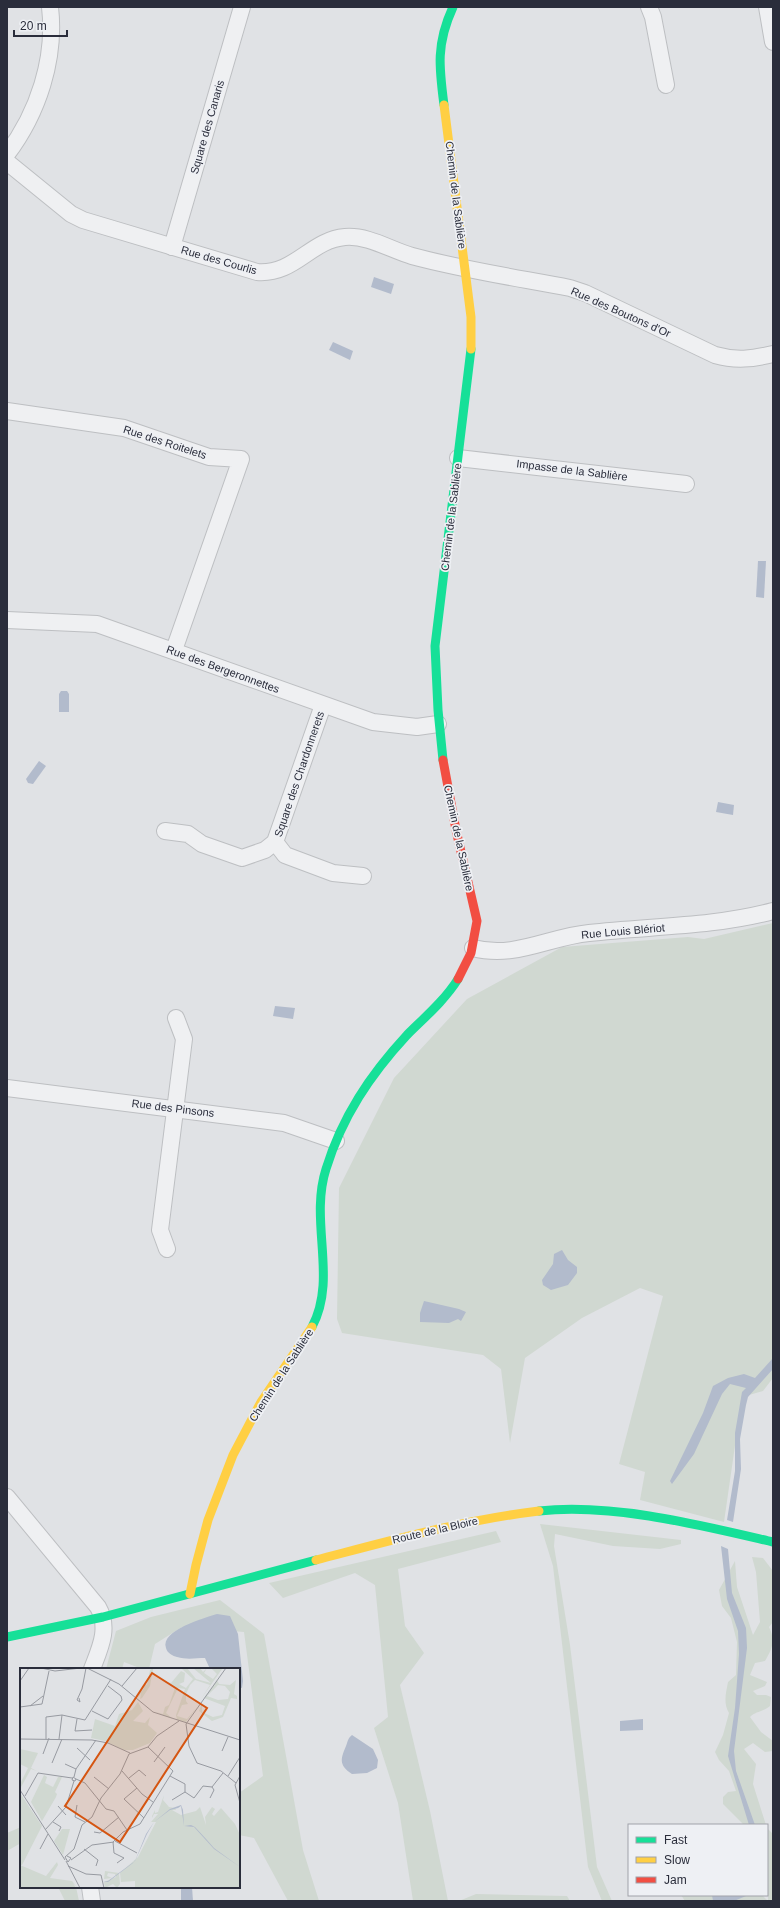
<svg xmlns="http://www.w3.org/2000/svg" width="780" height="1908" viewBox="0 0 780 1908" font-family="Helvetica,sans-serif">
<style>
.green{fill:#d0d8d1}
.water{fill:#b2bbcc}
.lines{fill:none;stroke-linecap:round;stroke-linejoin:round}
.street-casing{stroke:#bdbfc2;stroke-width:18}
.street{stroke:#eff0f2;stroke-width:16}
.fast{stroke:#16e098;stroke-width:9}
.slow{stroke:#ffcf43;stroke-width:9}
.jam{stroke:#f24e42;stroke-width:9}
.labels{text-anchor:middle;stroke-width:3.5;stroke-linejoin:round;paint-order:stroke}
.street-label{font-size:11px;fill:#2a2d3b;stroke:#eef0f4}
.inset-road{fill:none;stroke:#979aa1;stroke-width:1}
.view{fill:#d55511;fill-opacity:0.15;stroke:#d55511;stroke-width:2}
.inset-edge{fill:none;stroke:#2a2d3b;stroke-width:2}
</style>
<rect width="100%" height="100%" fill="#e0e2e5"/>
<g class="green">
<polygon points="773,923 773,1378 763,1391 742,1397 724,1522 640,1500 645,1472 619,1464 663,1296 640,1288 582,1318 525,1358 510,1443 501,1369 483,1355 342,1333 337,1319 339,1188 394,1078 467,999 562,947 688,937 704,939"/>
<polygon points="540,1524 681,1540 681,1544 660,1549 613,1546 555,1534 554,1546 570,1645 597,1867 612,1901 602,1901 588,1867 553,1566"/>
<polygon points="496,1531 501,1542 398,1569 405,1626 424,1653 400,1685 430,1811 448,1901 413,1901 398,1803 374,1728 388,1717 375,1585 355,1573 283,1598 269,1583"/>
<path d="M752 1557 763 1558 773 1571V1622L769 1627C776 1641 772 1649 765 1661L755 1663 750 1675 767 1682 765 1686 753 1691 757 1695H766L771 1697 770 1706C763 1712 756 1711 750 1717L761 1732 773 1741V1751L765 1752 753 1743 744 1749 756 1764 753 1784 766 1825H744L723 1804V1797L728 1792 736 1791 729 1771 719 1760 715 1752 723 1735 729 1713C723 1703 726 1693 728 1682L736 1675 737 1642 731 1618 722 1606 719 1590 735 1561 737 1587 753 1635 760 1622 756 1572Z"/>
<polygon points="220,1600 264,1634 303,1850 319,1901 288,1901 254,1838 239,1835 239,1793 263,1776 244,1632 182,1627 155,1644 149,1669 142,1669 124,1662 122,1669 106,1669 116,1631 151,1617"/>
<polygon points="21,1827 21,1843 7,1851 7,1833"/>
<polygon points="767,1828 773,1834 773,1901 734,1901 739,1895 762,1895 768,1901"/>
<polygon points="58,1887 76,1887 79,1901 65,1901"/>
<polygon points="476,1894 567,1896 570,1901 459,1901"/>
<polygon points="681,1895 723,1895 733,1901 685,1901"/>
</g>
<g class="water">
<polygon points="374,277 394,284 391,294 371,287"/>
<polygon points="333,342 353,351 350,360 329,350"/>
<polygon points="758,561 766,561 764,598 756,597"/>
<polygon points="61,691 67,691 69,694 69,712 59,712 59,694"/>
<polygon points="39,761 46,766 33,784 28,783 26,779"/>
<polygon points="718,802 734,805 733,815 716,812"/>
<polygon points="275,1006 295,1008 293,1019 273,1016"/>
<polygon points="562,1250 568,1260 577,1267 577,1273 568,1285 551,1290 543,1285 542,1280 553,1264 554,1254"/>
<polygon points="424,1301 459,1309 466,1312 461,1321 458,1319 449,1323 420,1322 420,1313"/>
<polygon points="773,1358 773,1369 748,1397 746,1405 740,1439 741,1469 733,1522 727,1520 735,1471 735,1433 742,1392 746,1388 730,1384 722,1394 694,1454 672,1484 670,1481 703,1413 713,1386 728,1378 744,1374 755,1378"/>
<polygon points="721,1546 728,1549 732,1593 746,1628 747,1648 734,1751 736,1771 755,1825 749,1825 728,1756 735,1708 739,1654 738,1631 727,1599"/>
<path d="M217 1614 230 1616 238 1634 243 1681 242 1688 239 1687V1669H210L205 1658C196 1658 187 1660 177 1657 173 1656 167 1653 166 1648 160 1630 205 1618 217 1614Z"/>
<polygon points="643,1719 643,1730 620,1731 620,1721"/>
<path d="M352 1735 373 1749 378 1760 377 1768 367 1773 352 1774C338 1765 341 1758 346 1746 348 1741 348 1738 352 1735Z"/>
<polygon points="181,1887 192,1887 193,1901 181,1901"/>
<polygon points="712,1895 745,1895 746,1896 734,1901 713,1901"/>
</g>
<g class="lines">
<g class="street-casing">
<g id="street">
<polyline points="649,7 653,17 666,85"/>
<polyline points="767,7 773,42"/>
<path d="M7 154C38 113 56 59 50 7"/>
<path d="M7 162 71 214 83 220 257 272C295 275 310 240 345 237 368 235 391 250 412 256 464 270 518 278 570 288L585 293 715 355C736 361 752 359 773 354"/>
<polyline points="172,247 242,7"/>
<polyline points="7,411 124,428 209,457 241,459 174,650"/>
<polyline points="458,458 686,484"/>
<polyline points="7,620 97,624 373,722 417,727 438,724"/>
<polyline points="165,831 188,834 202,844 242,858 265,850 275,842 323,705"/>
<polyline points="275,842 285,855 333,873 363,876"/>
<path d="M473 948C515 959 548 937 589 933 651 926 713 927 773 911"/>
<polyline points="7,1088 284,1123 336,1141"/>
<polyline points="167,1249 160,1230 184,1039 176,1018"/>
<path d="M7 1497 98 1607C110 1628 100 1648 92 1669"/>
<polyline points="90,1887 92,1901"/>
</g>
</g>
<use href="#street" class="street"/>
<g class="fast">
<path d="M444 105C439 67 436 44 453 7"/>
<polyline points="443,760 438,710 435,646 471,349"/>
<path d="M312 1327C338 1278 309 1222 326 1169 342 1117 370 1075 407 1035 424 1018 445 1000 458 979"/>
<path d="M539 1511C613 1503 700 1525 773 1542"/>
<polyline points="7,1637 103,1617 316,1560"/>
</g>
<g class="slow">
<polyline points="444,105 471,317 471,349"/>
<path d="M316 1560C389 1541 463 1520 539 1511"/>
<polyline points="190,1594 196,1565 208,1520 233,1455 261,1402 312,1327"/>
</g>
<polyline class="jam" points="443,760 456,830 477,921 471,953 458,979"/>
</g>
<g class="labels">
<g class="street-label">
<text transform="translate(207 127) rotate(-74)" y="4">Square des Canaris</text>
<text transform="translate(456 195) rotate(83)" y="4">Chemin de la Sablière</text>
<text transform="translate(219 260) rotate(16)" y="4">Rue des Courlis</text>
<text transform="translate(621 312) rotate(24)" y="4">Rue des Boutons d'Or</text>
<text transform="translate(165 442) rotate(18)" y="4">Rue des Roitelets</text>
<text transform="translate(572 470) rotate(7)" y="4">Impasse de la Sablière</text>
<text transform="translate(451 517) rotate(-83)" y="4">Chemin de la Sablière</text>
<text transform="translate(223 669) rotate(20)" y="4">Rue des Bergeronnettes</text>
<text transform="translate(299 774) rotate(-71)" y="4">Square des Chardonnerets</text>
<text transform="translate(459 838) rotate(78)" y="4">Chemin de la Sablière</text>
<text transform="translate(623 931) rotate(-5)" y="4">Rue Louis Blériot</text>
<text transform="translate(173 1108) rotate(7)" y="4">Rue des Pinsons</text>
<text transform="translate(281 1375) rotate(-57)" y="4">Chemin de la Sablière</text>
<text transform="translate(435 1530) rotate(-13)" y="4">Route de la Bloire</text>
</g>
</g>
<g transform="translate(20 1668)">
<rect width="220" height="220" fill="#e0e2e5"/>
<path d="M133 0V4L138 10 132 6 130 18 122 30 120 31 121 25 118 30 119 25 123 22 125 16 127 17 130 2ZM161 0H167L176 11 191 15 173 0H180L183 4 187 0 184 5 193 11 197 6 191 0 202 1 181 31 190 17 175 12 170 17 166 26V33L168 36 162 37 157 48 167 51 178 38 166 54 157 52 156 47 165 21 158 20 146 45 153 51 135 44 143 46 145 39 149 37 155 20 147 14 151 15 161 3 165 5 164 14 159 16 166 20 173 11ZM197 12 199 16 210 17 216 12 214 26 217 28V31L211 30 203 49 192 53 179 43 182 35V44L193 49 202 47 205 38 184 30ZM198 17 205 18 210 24 208 31 198 32 187 28ZM118 34 123 43 113 53 125 55 130 49 128 57 137 65 130 75 113 82H104L85 73 71 70 75 51 95 58 99 46 112 42ZM0 81 18 85 11 100 17 103 11 101 0 121V116L8 100 0 96ZM24 107 27 109 25 115 33 119 38 109H42L35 124 37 126 36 129 22 153 11 134ZM0 125 22 158 2 197H0ZM144 127 143 132 149 139 155 140 156 142H152L161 147 176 143 180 139 186 157 185 149 192 139 195 141 192 146 194 148 201 140 215 156 220 167V220H115V213L101 214 100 205 118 189 136 154H131L138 146H134L132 150V148L135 142V145L138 144ZM42 161H50L43 187 34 173ZM37 194 38 197 30 210 52 213 58 220 53 215 56 220H0V197L26 208ZM85 203 99 205 100 216 97 220 93 216 85 220 84 214 96 209 95 206 88 205 87 208 92 210 84 211Z" fill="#d0d8d1" fill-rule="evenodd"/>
<path d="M161 137 163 142 164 158 171 157 175 159 187 172 194 180 220 199 194 181 174 159 164 158 161 138 158 140 150 142 134 154 127 166 116 191 113 195 88 214H83L88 213 115 193 126 166 134 154 150 141Z" fill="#b2bbcc"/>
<path class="inset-road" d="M21 0 35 3 61 0M67 0 99 16 133 44 220 72M0 13 9 0M102 18 117 0M59 30 60 34 57 32 62 21 66 0M10 38 23 28M0 39 22 36 29 3M72 43 88 51 102 32 101 28 88 18M57 51 55 63 72 62M166 56 169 78 177 95 201 103 216 115M166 56 206 0M0 71 72 72 88 75 110 85M26 71V49L42 47 65 52 91 11M39 71 42 47M57 80 70 92M202 83 208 69M23 86 29 70M134 94 145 79M32 95 42 71M45 96 56 101M102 103 122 126 133 134M150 108 165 116V124L174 130 183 118 192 119 203 105M208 108 220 89M220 108 215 117 220 135M53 109 56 111 55 113 52 112ZM54 109 56 101 76 72M74 109 89 121M109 110 119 102 126 108M56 111 65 115 86 141 94 143 107 162M117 120 104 131 124 150M0 122 45 192M5 128 18 105 52 110M190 130 194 122 192 119M152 132 165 124M57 137 55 149 65 154M38 138 46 147M33 154 41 159 39 163M25 162 46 139 54 113M74 164 80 165 99 149M95 173 117 185M20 181 28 166M64 181 78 192 76 198M47 188 51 190 48 194 45 189 54 181 62 157 72 149 81 130 100 106 109 86 128 79 137 68 159 53M51 192 72 177 94 174M46 193 60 220M97 195 104 190 94 185 93 174 103 164 120 156 153 103 128 79M48 198 66 206 81 207 84 220"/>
<path class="view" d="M132 5 187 40 100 174 45 138Z"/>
<rect width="220" height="220" class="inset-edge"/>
</g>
<rect width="780" height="1908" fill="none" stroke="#2a2d3b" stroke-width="16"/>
<rect x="628" y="1824" width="140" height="72" fill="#eef0f4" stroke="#a0a2aa"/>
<rect x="636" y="1837" width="20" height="6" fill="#16e098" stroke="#a0a2aa"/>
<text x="664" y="1844" font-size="12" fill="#2a2d3b">Fast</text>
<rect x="636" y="1857" width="20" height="6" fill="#ffcf43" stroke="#a0a2aa"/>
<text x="664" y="1864" font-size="12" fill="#2a2d3b">Slow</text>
<rect x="636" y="1877" width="20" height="6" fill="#f24e42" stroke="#a0a2aa"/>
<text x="664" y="1884" font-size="12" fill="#2a2d3b">Jam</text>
<path d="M14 30v6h53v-6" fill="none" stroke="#2a2d3b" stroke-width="2"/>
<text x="20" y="30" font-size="12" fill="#2a2d3b" stroke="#eef0f4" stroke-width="3" paint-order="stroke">20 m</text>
</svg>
